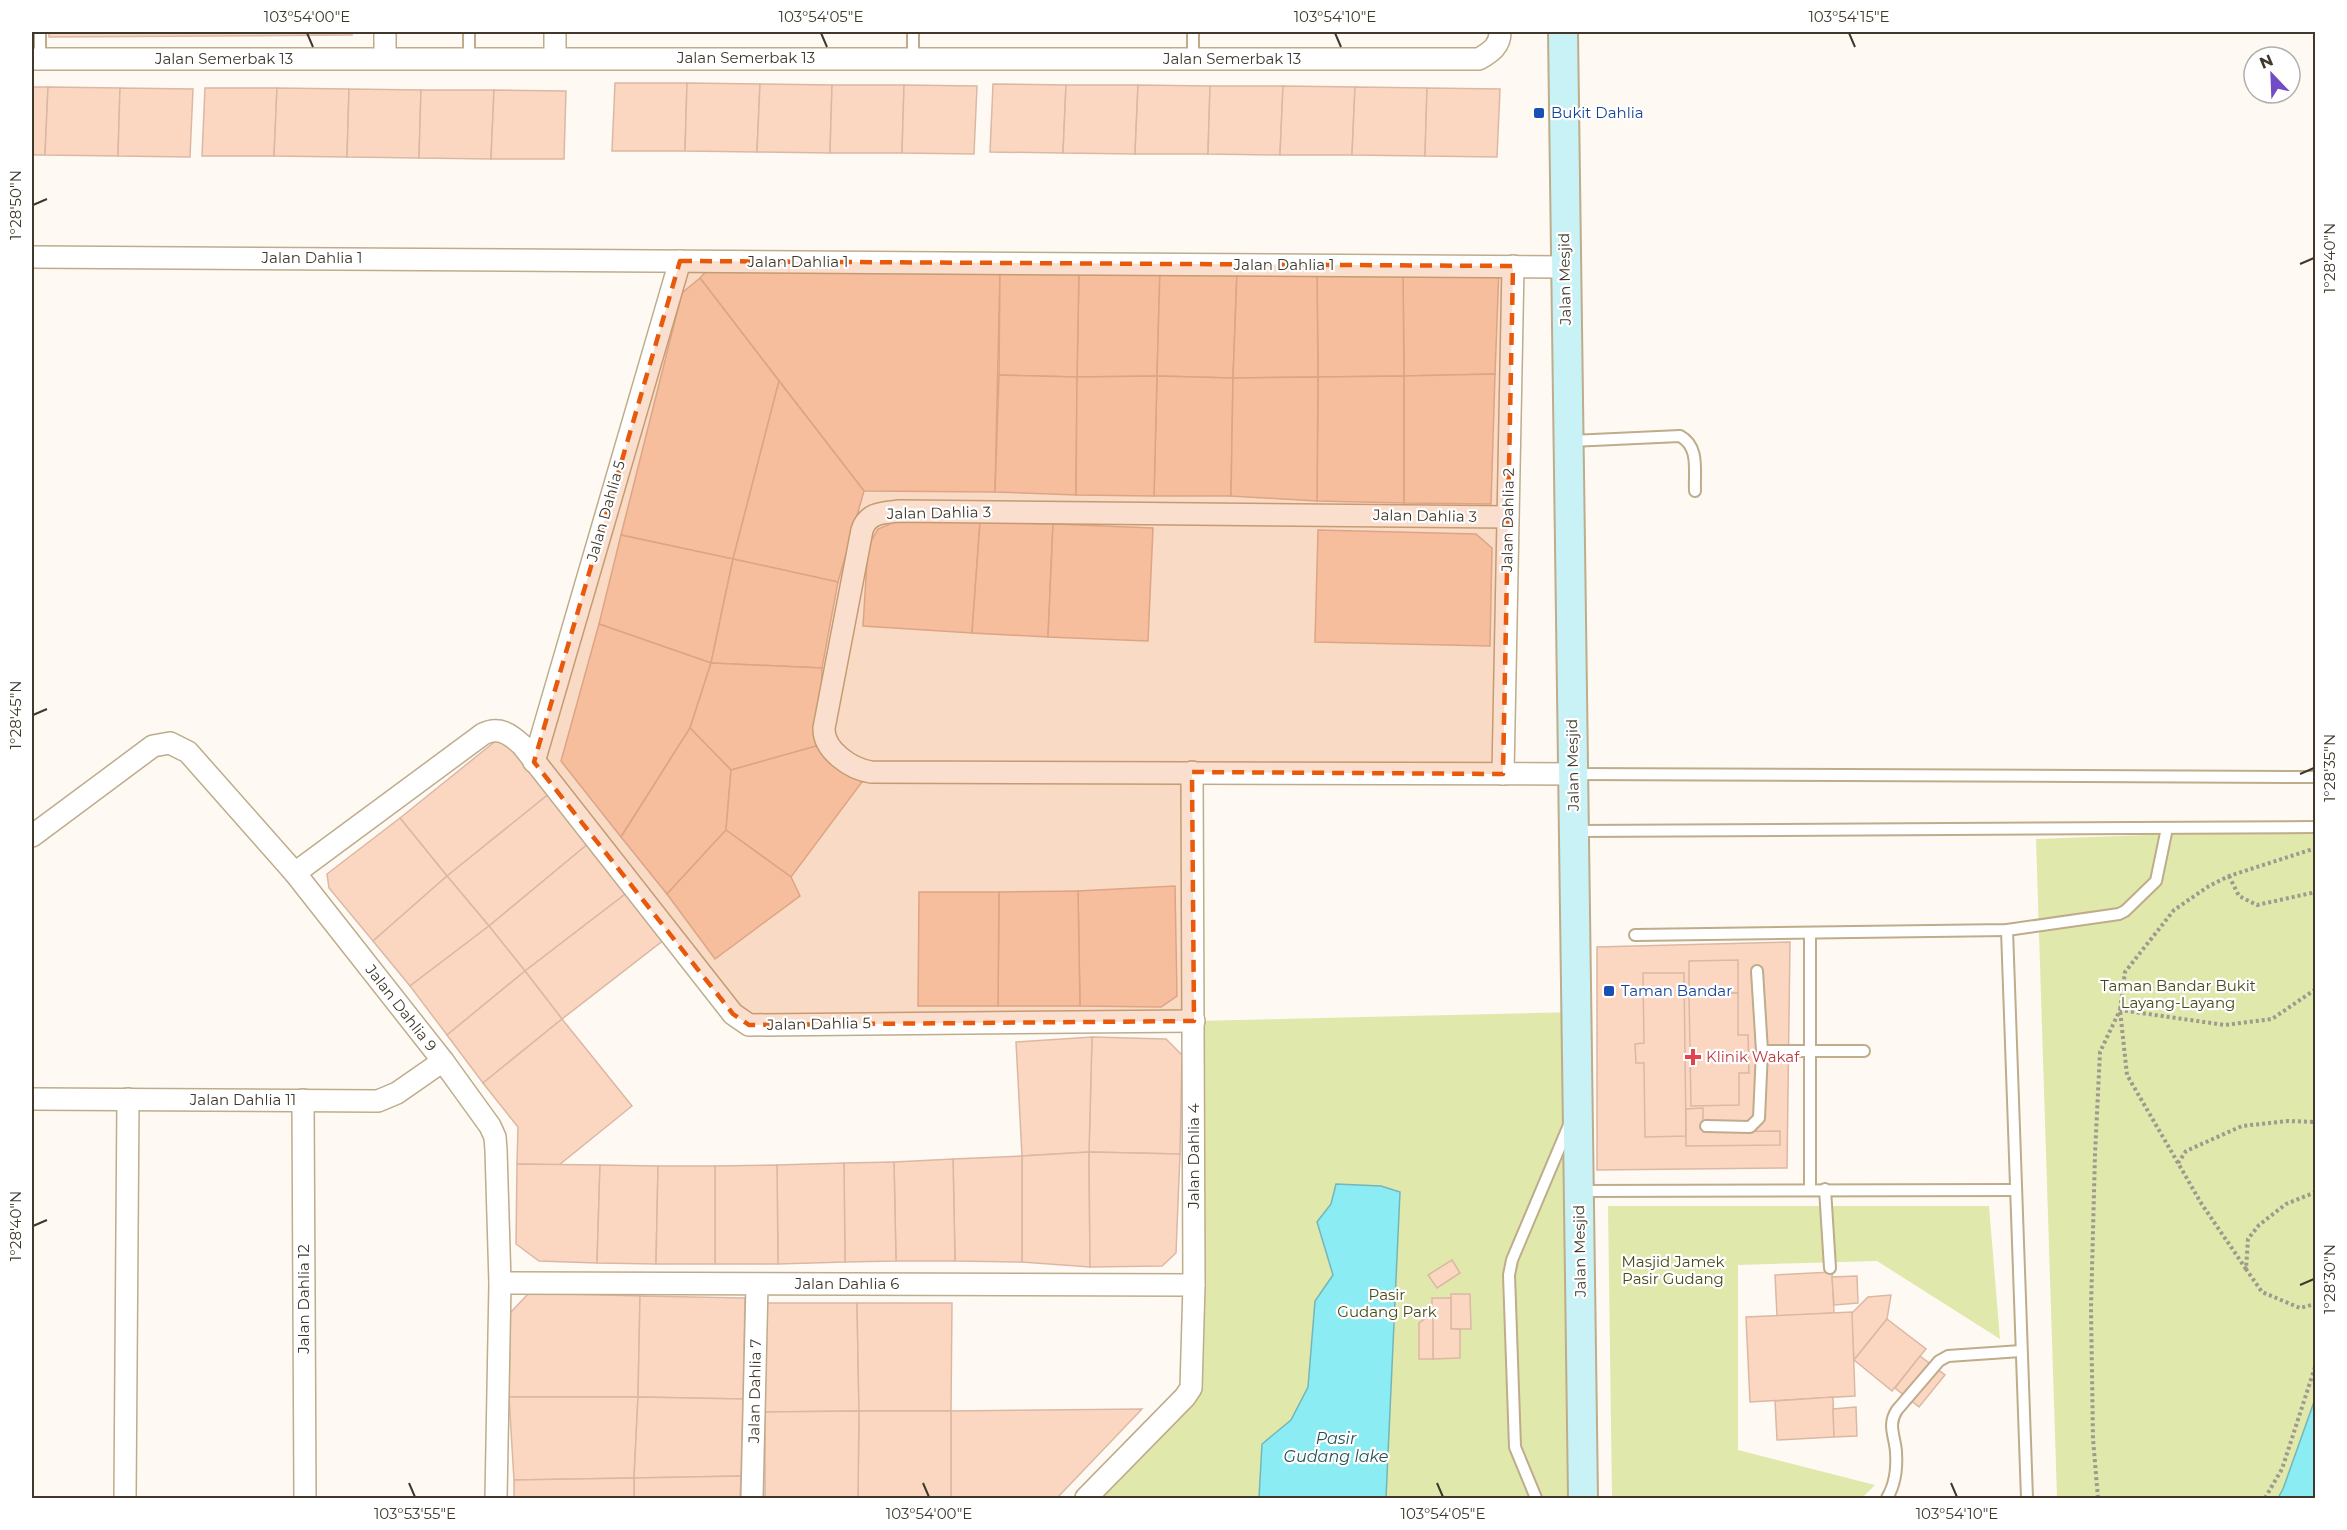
<svg xmlns="http://www.w3.org/2000/svg" width="2347" height="1530" viewBox="0 0 2347 1530" font-family="Montserrat,sans-serif">
<style>
.green{fill:#e1e8ac}
.water{fill:#8becf4;stroke:#74b6b8;stroke-width:1.5}
.building{fill:#fbd7c2;stroke:#dbb8a4;stroke-width:1.5}
.lines{fill:none;stroke-linecap:round;stroke-linejoin:round}
.service-casing{stroke:#beac8b;stroke-width:14}
.minor-casing{stroke:#beac8b;stroke-width:24}
.secondary-casing{stroke:#beac8b;stroke-width:32}
.path{stroke:#9f998f;stroke-width:4;stroke-dasharray:3 3;stroke-linecap:butt}
.service{stroke:#fff;stroke-width:10}
.minor{stroke:#fff;stroke-width:21}
.secondary{stroke:#c8f2f5;stroke-width:28}
.marked{fill:#e8590c;fill-opacity:0.2;stroke:#e8590c;stroke-width:4.5;stroke-dasharray:12 8;stroke-linejoin:round}
.ticks{fill:none;stroke:#3f382b;stroke-width:2}
.transit-dot{fill:#1a4fb4;stroke:#fff;stroke-width:2}
.health-dot{fill:#e0444e;stroke:#fff;stroke-width:2}
.labels{text-anchor:middle;stroke-width:4.5;stroke-linejoin:round;paint-order:stroke}
.street-label{font-size:15px;fill:#3f382b;stroke:#fff}
.transit-label{font-size:15px;fill:#164399;stroke:#fff;text-anchor:start}
.park-label{font-size:15px;fill:#474b17;stroke:#fff}
.health-label{font-size:15px;fill:#be3a42;stroke:#fff;text-anchor:start}
.water-label{font-size:16px;font-style:italic;fill:#245053;stroke:#fff}
.neatline{fill:none;stroke:#3f382b;stroke-width:2}
.ticks-label{font-size:15px;text-anchor:middle;fill:#3f382b}
</style>
<rect width="100%" height="100%" fill="#fefaf3"/>
<g class="green">
<polygon points="2315,829 2315,1498 2057,1498 2036,839"/>
<polygon points="1576,1012 1583,1498 1097,1498 1185,1397 1194,1021"/>
<polygon points="1608,1206 1989,1206 2000,1339 1877,1261 1738,1265 1738,1450 1875,1485 1862,1498 1612,1498"/>
</g>
<g class="water">
<polygon points="1336,1184 1381,1186 1400,1192 1386,1498 1259,1498 1262,1444 1291,1420 1308,1387 1315,1301 1333,1275 1317,1222 1331,1204"/>
<polygon points="2315,1399 2315,1498 2278,1498 2283,1489"/>
</g>
<g class="building">
<polygon points="49,32 352,32 352,35 49,37"/>
<polygon points="615,83 687,83 685,151 612,151"/>
<polygon points="687,83 760,84 757,152 685,151"/>
<polygon points="760,84 832,85 830,153 757,152"/>
<polygon points="993,84 1066,85 1063,153 990,152"/>
<polygon points="832,85 904,85 902,153 830,153"/>
<polygon points="904,85 977,86 974,154 902,153"/>
<polygon points="1066,85 1138,85 1135,154 1063,153"/>
<polygon points="1138,85 1210,86 1208,154 1135,154"/>
<polygon points="1210,86 1283,86 1280,155 1208,154"/>
<polygon points="1283,86 1355,87 1352,155 1280,155"/>
<polygon points="32,87 48,87 45,155 32,155"/>
<polygon points="48,87 120,88 118,156 45,155"/>
<polygon points="1355,87 1427,88 1425,156 1352,155"/>
<polygon points="120,88 193,89 190,157 118,156"/>
<polygon points="205,88 277,88 274,156 202,156"/>
<polygon points="277,88 349,89 347,157 274,156"/>
<polygon points="1427,88 1500,89 1497,157 1425,156"/>
<polygon points="349,89 421,90 419,158 347,157"/>
<polygon points="421,90 494,90 491,159 419,158"/>
<polygon points="494,90 566,91 564,159 491,159"/>
<polygon points="711,266 1000,270 995,492 864,491 700,278"/>
<polygon points="1499,267 1495,374 1404,376 1403,270"/>
<polygon points="1079,269 1160,269 1157,376 1077,377"/>
<polygon points="1079,269 1077,377 999,375 1000,270"/>
<polygon points="1160,269 1237,271 1233,378 1157,376"/>
<polygon points="1403,270 1404,376 1318,377 1317,272"/>
<polygon points="1237,271 1317,272 1318,377 1233,378"/>
<polygon points="700,278 779,381 733,559 621,535 682,293"/>
<polygon points="1495,374 1491,504 1404,503 1404,376"/>
<polygon points="999,375 1077,377 1076,495 995,492"/>
<polygon points="1157,376 1233,378 1231,496 1154,496"/>
<polygon points="1157,376 1154,496 1076,495 1077,377"/>
<polygon points="1404,376 1404,503 1317,501 1318,377"/>
<polygon points="1318,377 1317,501 1231,496 1233,378"/>
<polygon points="779,381 864,491 838,582 733,559"/>
<polygon points="906,517 980,522 972,633 863,626 868,546 878,529"/>
<polygon points="980,522 1053,524 1048,637 972,633"/>
<polygon points="1053,524 1153,528 1148,641 1048,637"/>
<polygon points="1318,530 1476,534 1492,548 1490,646 1315,642"/>
<polygon points="621,535 733,559 711,663 599,624"/>
<polygon points="733,559 838,582 822,668 711,663"/>
<polygon points="599,624 711,663 690,728 621,837 561,761"/>
<polygon points="711,663 822,668 820,745 731,770 690,728"/>
<polygon points="690,728 731,770 726,830 667,894 621,837"/>
<polygon points="503,735 550,793 447,876 400,818"/>
<polygon points="820,745 865,778 791,877 726,830 731,770"/>
<polygon points="550,793 589,843 489,926 447,876"/>
<polygon points="400,818 447,876 373,941 329,888 327,874"/>
<polygon points="726,830 791,877 800,896 715,959 667,894"/>
<polygon points="589,843 628,892 525,971 489,926"/>
<polygon points="447,876 489,926 410,986 373,941"/>
<polygon points="1175,886 1177,996 1161,1007 1080,1006 1078,891"/>
<polygon points="1078,891 1080,1006 998,1006 999,892"/>
<polygon points="628,892 665,939 562,1019 525,971"/>
<polygon points="919,892 999,892 998,1006 918,1006"/>
<polygon points="489,926 525,971 447,1035 410,986"/>
<polygon points="1790,942 1787,1168 1597,1170 1597,947"/>
<polygon points="1738,960 1738,993 1689,994 1689,961"/>
<polygon points="525,971 562,1019 483,1083 447,1035"/>
<polygon points="1643,973 1684,973 1686,1136 1645,1137 1644,1063 1636,1063 1635,1044 1644,1043"/>
<polygon points="1738,993 1738,1035 1748,1035 1749,1073 1739,1073 1739,1105 1691,1106 1689,994"/>
<polygon points="562,1019 632,1106 559,1165 517,1164 518,1127 483,1083"/>
<polygon points="1092,1037 1166,1039 1182,1055 1180,1154 1089,1152"/>
<polygon points="1092,1037 1089,1152 1022,1156 1016,1042"/>
<polygon points="1703,1108 1703,1132 1780,1131 1780,1145 1686,1146 1686,1109"/>
<polygon points="1089,1152 1090,1267 1022,1262 1022,1156"/>
<polygon points="1089,1152 1180,1154 1176,1253 1162,1266 1090,1267"/>
<polygon points="1022,1156 1022,1262 955,1261 953,1159"/>
<polygon points="953,1159 955,1261 896,1261 894,1162"/>
<polygon points="894,1162 896,1261 845,1262 844,1163"/>
<polygon points="844,1163 845,1262 778,1264 777,1165"/>
<polygon points="517,1164 600,1165 597,1263 539,1261 516,1244"/>
<polygon points="600,1165 658,1166 656,1264 597,1263"/>
<polygon points="777,1165 778,1264 715,1264 715,1166"/>
<polygon points="658,1166 715,1166 715,1264 656,1264"/>
<polygon points="1452,1260 1460,1273 1437,1288 1428,1275"/>
<polygon points="1832,1272 1834,1313 1777,1316 1775,1275"/>
<polygon points="1857,1276 1858,1303 1834,1305 1832,1277"/>
<polygon points="529,1293 640,1296 638,1397 509,1397 510,1313"/>
<polygon points="1451,1294 1470,1294 1471,1329 1451,1329"/>
<polygon points="1891,1295 1887,1319 1854,1360 1851,1314 1868,1297"/>
<polygon points="640,1296 745,1298 743,1399 638,1397"/>
<polygon points="1432,1298 1451,1298 1451,1329 1460,1329 1460,1358 1433,1359"/>
<polygon points="765,1303 857,1303 859,1411 765,1412"/>
<polygon points="857,1303 952,1303 951,1411 859,1411"/>
<polygon points="1852,1312 1855,1396 1750,1402 1746,1317"/>
<polygon points="1433,1313 1433,1359 1419,1359 1419,1323"/>
<polygon points="1887,1319 1926,1349 1892,1391 1854,1360"/>
<polygon points="1920,1356 1945,1375 1919,1407 1895,1388"/>
<polygon points="509,1397 638,1397 634,1478 514,1480"/>
<polygon points="638,1397 743,1399 741,1476 634,1478"/>
<polygon points="1833,1397 1834,1437 1777,1440 1775,1401"/>
<polygon points="1856,1407 1857,1436 1834,1437 1833,1409"/>
<polygon points="1142,1409 1057,1498 951,1498 951,1411"/>
<polygon points="859,1411 951,1411 951,1498 858,1498"/>
<polygon points="859,1411 858,1498 765,1498 765,1412"/>
<polygon points="741,1476 740,1498 634,1498 634,1478"/>
<polygon points="634,1478 634,1498 514,1498 514,1480"/>
</g>
<g class="lines">
<g class="service-casing">
<g id="service">
<polyline points="40,32 40,59"/>
<polyline points="469,32 469,58"/>
<polyline points="913,32 913,58"/>
<polyline points="1193,58 1193,32"/>
<path d="M1571 441 1680 436C1700 447 1694 471 1695 491"/>
<polyline points="1573,774 2316,777"/>
<polyline points="1575,831 2316,827"/>
<polyline points="2007,930 2027,1498"/>
<polyline points="1635,935 2007,930 2119,914 2125,911 2156,881 2167,828"/>
<polyline points="1762,1051 1864,1051"/>
<polyline points="1706,1126 1750,1127 1759,1118 1762,1051 1757,971"/>
<polyline points="1825,1189 1830,1268"/>
<polyline points="1810,1190 1810,933"/>
<polyline points="1579,1191 2016,1190"/>
<polyline points="1536,1498 1515,1447 1509,1275 1512,1260 1569,1125"/>
<path d="M1887 1498C1895 1485 1897 1467 1896 1452 1895 1436 1887 1425 1897 1410L1939 1361 1948 1356 2021 1351"/>
</g>
</g>
<g class="minor-casing">
<g id="minor">
<polyline points="555,32 555,58"/>
<polyline points="385,58 385,32"/>
<path d="M32 59H1479C1491 52 1500 46 1500 32"/>
<polyline points="32,257 1565,267"/>
<path d="M1508 517 900 511C883 513 868 512 862 530L824 728C823 750 851 769 871 772L1573 774"/>
<polyline points="534,762 680,261"/>
<polyline points="1503,774 1513,266"/>
<polyline points="32,836 153,746 170,743 188,752 295,873 443,1061 490,1126 495,1137 496,1150 500,1283 496,1498"/>
<path d="M295 873 483 734C499 726 510 734 522 745L733 1014 749 1025 1194 1021"/>
<polyline points="32,1099 378,1101 397,1093 443,1061"/>
<polyline points="303,1100 305,1498"/>
<polyline points="500,1283 1194,1285"/>
<polyline points="125,1498 128,1099"/>
<polyline points="752,1498 757,1284"/>
<polyline points="1086,1498 1185,1397 1191,1388 1194,1285 1192,772"/>
</g>
</g>
<g class="secondary-casing">
<polyline id="secondary" points="1563,32 1583,1498"/>
</g>
<g class="path">
<polyline points="2229,876 2239,896 2257,905 2316,892"/>
<polyline points="2178,1163 2127,1075 2120,1010 2125,972 2174,910 2209,886 2229,876 2316,848"/>
<polyline points="2316,1192 2286,1204 2259,1225 2248,1239 2246,1269 2262,1292 2300,1308 2315,1304 2316,1301"/>
<polyline points="2246,1269 2201,1203 2178,1163 2186,1151 2242,1126 2288,1121 2316,1122"/>
<polyline points="2098,1498 2093,1439 2091,1308 2095,1154 2100,1052 2120,1010 2225,1025 2272,1019 2316,989"/>
<polyline points="2265,1498 2282,1469 2316,1364"/>
</g>
<use href="#service" class="service"/>
<use href="#minor" class="minor"/>
<use href="#secondary" class="secondary"/>
</g>
<path class="marked" d="M680 261 1513 266 1503 774 1192 772 1194 1021 749 1025 733 1014 534 762Z"/>
<path class="ticks" d="M307 33 313 47M821 33 827 47M1335 33 1341 47M1849 33 1855 47M33 205 47 199M2300 264 2314 258M33 715 47 709M2300 774 2314 768M33 1226 47 1220M2300 1285 2314 1279M409 1483 415 1497M923 1483 929 1497M1437 1483 1443 1497M1951 1483 1957 1497"/>
<g class="transit-dot">
<rect x="1533" y="107" width="12" height="12" rx="3"/>
<rect x="1603" y="985" width="12" height="12" rx="3"/>
</g>
<path class="health-dot" d="M1690 1048h6v6h6v6h-6v6h-6v-6h-6v-6h6z"/>
<g class="labels">
<g class="street-label">
<text x="746" y="63">Jalan Semerbak 13</text>
<text x="224" y="64">Jalan Semerbak 13</text>
<text x="1232" y="64">Jalan Semerbak 13</text>
<text x="312" y="263">Jalan Dahlia 1</text>
<text x="798" y="267">Jalan Dahlia 1</text>
<text x="1284" y="270">Jalan Dahlia 1</text>
<text transform="translate(1565 279) rotate(-91)" y="5">Jalan Mesjid</text>
<text transform="translate(606 511) rotate(-74)" y="5">Jalan Dahlia 5</text>
<text transform="translate(939 513) rotate(-1)" y="5">Jalan Dahlia 3</text>
<text transform="translate(1425 516) rotate(1)" y="5">Jalan Dahlia 3</text>
<text transform="translate(1508 520) rotate(-89)" y="5">Jalan Dahlia 2</text>
<text transform="translate(1573 765) rotate(-91)" y="5">Jalan Mesjid</text>
<text transform="translate(401 1008) rotate(52)" y="5">Jalan Dahlia 9</text>
<text transform="translate(819 1024) rotate(-1)" y="5">Jalan Dahlia 5</text>
<text x="243" y="1105">Jalan Dahlia 11</text>
<text transform="translate(1194 1156) rotate(-90)" y="5">Jalan Dahlia 4</text>
<text transform="translate(1580 1251) rotate(-91)" y="5">Jalan Mesjid</text>
<text x="847" y="1289">Jalan Dahlia 6</text>
<text transform="translate(304 1299) rotate(-90)" y="5">Jalan Dahlia 12</text>
<text transform="translate(755 1391) rotate(-89)" y="5">Jalan Dahlia 7</text>
</g>
<g class="transit-label">
<text x="1551" y="118">Bukit Dahlia</text>
<text x="1621" y="996">Taman Bandar</text>
</g>
<g class="park-label">
<text x="2178" y="991">Taman Bandar Bukit<tspan x="2178" dy="17">Layang-Layang</tspan></text>
<text x="1673" y="1267">Masjid Jamek<tspan x="1673" dy="17">Pasir Gudang</tspan></text>
<text x="1387" y="1300">Pasir<tspan x="1387" dy="17">Gudang Park</tspan></text>
</g>
<g class="health-label">
<text x="1706" y="1062">Klinik Wakaf</text>
</g>
<g class="water-label">
<text x="1336" y="1444">Pasir<tspan x="1336" dy="18">Gudang lake</tspan></text>
</g>
</g>
<rect width="2347" height="1530" fill="none" stroke="#ffffff" stroke-width="66"/>
<g transform="translate(2272 75) rotate(337)"><circle r="28" fill="#ffffff" stroke="#b2afaa" stroke-width="1.5"/>
<path d="M0-4.5L10 22L0 15L-10 22Z" fill="#724cc5"/>
<text y="-9" font-size="16" font-weight="bold" text-anchor="middle" fill="#3f382b">N</text>
</g>
<rect x="33" y="33" width="2281" height="1464" class="neatline"/>
<g class="ticks-label">
<text x="307" y="22">103°54'00"E</text>
<text x="821" y="22">103°54'05"E</text>
<text x="1335" y="22">103°54'10"E</text>
<text x="1849" y="22">103°54'15"E</text>
<text transform="translate(16 205) rotate(-90)" y="5">1°28'50"N</text>
<text transform="translate(2330 258) rotate(-90)" y="5">1°28'40"N</text>
<text transform="translate(16 715) rotate(-90)" y="5">1°28'45"N</text>
<text transform="translate(2330 768) rotate(-90)" y="5">1°28'35"N</text>
<text transform="translate(16 1226) rotate(-90)" y="5">1°28'40"N</text>
<text transform="translate(2330 1279) rotate(-90)" y="5">1°28'30"N</text>
<text x="415" y="1519">103°53'55"E</text>
<text x="929" y="1519">103°54'00"E</text>
<text x="1443" y="1519">103°54'05"E</text>
<text x="1957" y="1519">103°54'10"E</text>
</g>
</svg>
